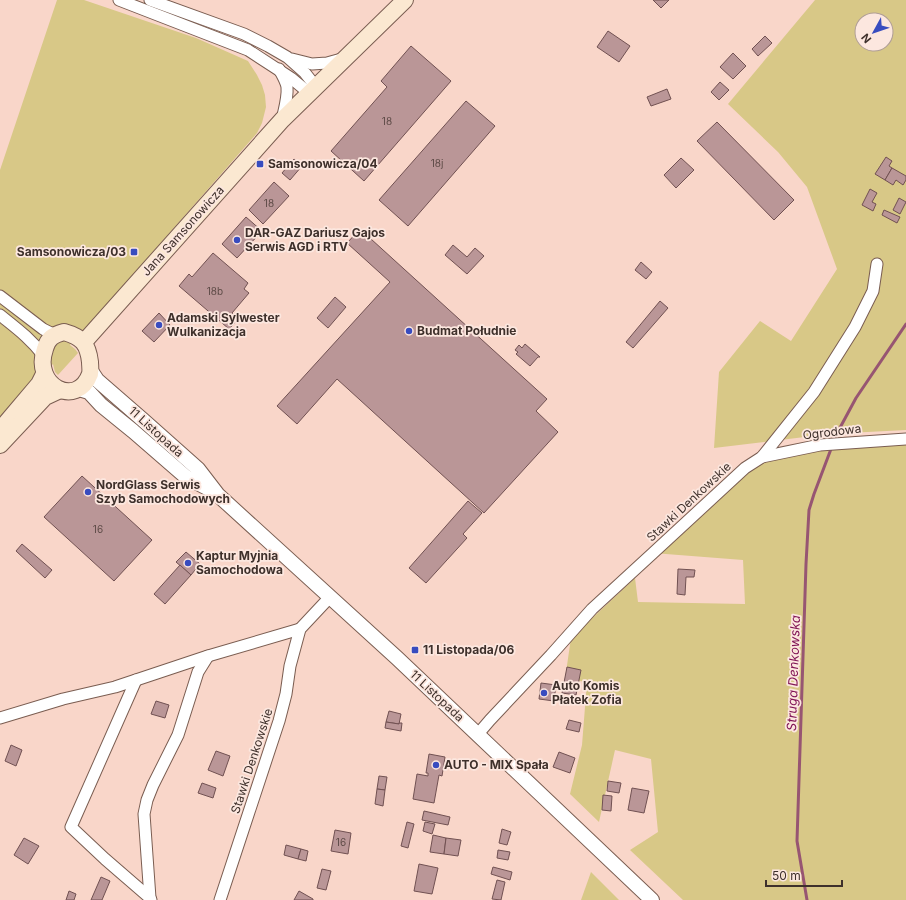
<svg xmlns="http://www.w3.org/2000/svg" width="906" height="900" font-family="Inter,sans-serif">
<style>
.green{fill:#d8c887;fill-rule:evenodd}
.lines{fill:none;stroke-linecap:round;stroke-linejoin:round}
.stream{stroke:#975572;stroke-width:3}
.building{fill:#ba9697;stroke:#715152}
.minor-casing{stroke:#7a5d51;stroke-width:13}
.tertiary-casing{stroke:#7a5d51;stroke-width:16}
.secondary-casing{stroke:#7a5d51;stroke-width:18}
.minor{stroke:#fff;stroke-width:11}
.tertiary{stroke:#fff;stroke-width:14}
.secondary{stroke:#fbe8d1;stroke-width:16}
.poi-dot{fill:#384cbf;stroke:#fce7df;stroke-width:1.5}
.labels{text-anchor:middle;stroke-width:3.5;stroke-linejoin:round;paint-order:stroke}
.number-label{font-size:10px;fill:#5d4a46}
.poi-label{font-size:12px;font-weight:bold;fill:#3e302b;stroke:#fce7df;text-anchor:start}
.street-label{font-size:12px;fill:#3e302b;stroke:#fce7df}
.water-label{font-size:13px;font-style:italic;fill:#821657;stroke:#fce7df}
</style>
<rect width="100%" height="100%" fill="#f9d6c9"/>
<!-- green -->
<g class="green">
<path d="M57,0H84L196,38L248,61L257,75L262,85L265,95L266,107L262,123L257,133L96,317L70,345L75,349L78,353L58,375L55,372L53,364L0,420V170Z"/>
<path d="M815,0H906V430L829,434L714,448L719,372L760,321L791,341L837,269L807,187L778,152L728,104ZM862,20H886V44H862Z"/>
<path d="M906,439V900H683L630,850L658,832L651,759L615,750L599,822L570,794L582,745L587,682L565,679L571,638L635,578L638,602L745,604L743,560L653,553L762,457Z"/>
<path d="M591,872L619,900H581Z"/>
</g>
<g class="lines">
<!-- stream -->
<g class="stream">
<path d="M835,437L856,398L906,324"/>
<path d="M807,900L797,841L806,564L809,510L814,494L831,449"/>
</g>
</g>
<!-- building -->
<g class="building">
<path d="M653,0H669L661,8Z"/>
<path d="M608,31L630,46L619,62L597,47Z"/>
<path d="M765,36L772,43L758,56L752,49Z"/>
<path d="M411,46L451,81L364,181L331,151L387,87L381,81Z"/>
<path d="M733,53L746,66L733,79L720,67Z"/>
<path d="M720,82L729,90L719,100L711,92Z"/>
<path d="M667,89L671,99L651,106L647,97Z"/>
<path d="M466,101L495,126L408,226L379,200Z"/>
<path d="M717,122L794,200L774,220L697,141Z"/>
<path d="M886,157L892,161L889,166L892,168L885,180L875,174Z"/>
<path d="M681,158L694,170L676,188L664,175Z"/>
<path d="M294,159L302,166L290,180L282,173Z"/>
<path d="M892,168L906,176V180L903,185L896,180L893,185L885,180Z"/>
<path d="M274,182L289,196L263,224L249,210Z"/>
<path d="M870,189L877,193L872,202L876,204L873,211L862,205Z"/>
<path d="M899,198L906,202L900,214L893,210Z"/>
<path d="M884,210L900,217L897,223L882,215Z"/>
<path d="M246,217L262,231L237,258L222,244Z"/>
<path d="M360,229L547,399L536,411L558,432L484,513L337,379L297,424L277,406L390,282L347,243Z"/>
<path d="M453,245L467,257L475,248L484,256L467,274L445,255Z"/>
<path d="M213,253L248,283L244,289L249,293L232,313L238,319L229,329L179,286L189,274L192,277Z"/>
<path d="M641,262L652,272L646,279L635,270Z"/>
<path d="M335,297L346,307L328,328L317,318Z"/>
<path d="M660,301L668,308L633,348L626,342Z"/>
<path d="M159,313L170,325L154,342L142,331Z"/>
<path d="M525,344L540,357H538L530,366L516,354L518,352L515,350L519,345L522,348Z"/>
<path d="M82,476L152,540L114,581L44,517Z"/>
<path d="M468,501L482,513L463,534L467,538L426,583L409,568Z"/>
<path d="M22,544L52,570L45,578L16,551Z"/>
<path d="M186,552L200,564L191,575L176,562Z"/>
<path d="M180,565L191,575L165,604L154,594Z"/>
<path d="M678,569L695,570L694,577H686L685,595L677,594Z"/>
<path d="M567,667L581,670L576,695L562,693Z"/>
<path d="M541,683L556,685L554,701L539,699Z"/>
<path d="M156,701L169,705L165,718L151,714Z"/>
<path d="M389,711L401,714L399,724L386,722Z"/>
<path d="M569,720L581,723L579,732L566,729Z"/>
<path d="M386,722L399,724V723H402L401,731L385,728Z"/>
<path d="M11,745L22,750L16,766L5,761Z"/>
<path d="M216,751L230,756L223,776L208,770Z"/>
<path d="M559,752L575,758L570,773L553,767Z"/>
<path d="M429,754L445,757L442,776L439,775L434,803L413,799L417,774L428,776V773H426Z"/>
<path d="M379,776L387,777L385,790L377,789Z"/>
<path d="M608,781L621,783L619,793L607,791Z"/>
<path d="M202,783L216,788L213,798L198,793Z"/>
<path d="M632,788L649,791L644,813L628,810Z"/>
<path d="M377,789L385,790L383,806L375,804Z"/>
<path d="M603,795L612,796L611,811L602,810Z"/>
<path d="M424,811L450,817L448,825L422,820Z"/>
<path d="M407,822L414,824L408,848L401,846Z"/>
<path d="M425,822L435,824L432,834L423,831Z"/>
<path d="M502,829L511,832L507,845L499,843Z"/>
<path d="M335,830L351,833L348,854L331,851Z"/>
<path d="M433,835L446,838L444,854L430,852Z"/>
<path d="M24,838L39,846L28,864L14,855Z"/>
<path d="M446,838L461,840L458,856L444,854Z"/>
<path d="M286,845L301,849L298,859L284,855Z"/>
<path d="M301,849L308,851L306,861L298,859Z"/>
<path d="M498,850L510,852L508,860L497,858Z"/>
<path d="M419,864L438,868L432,894L414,891Z"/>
<path d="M493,867L512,872L510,880L491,874Z"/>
<path d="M322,869L331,871L326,890L317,888Z"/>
<path d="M101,877L110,881L102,900H91Z"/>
<path d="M497,880L505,882L501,900L492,899Z"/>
<path d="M69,891L76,894L74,900H66Z"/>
<path d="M299,891L313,899V900H294Z"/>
</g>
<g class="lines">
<!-- minor casing -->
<g class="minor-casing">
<g id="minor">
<path d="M119,0L248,50L291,78L309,93"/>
<path d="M150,0L244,34L268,46L287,57L305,73L316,87"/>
<path d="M292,59L312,64L327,63L345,58"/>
<path d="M279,69C282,75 286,81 287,87C288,98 284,110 282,120"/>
<path d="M0,296L43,329L55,335"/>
<path d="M0,315C16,328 30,338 43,355"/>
<path d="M762,457L820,445L906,439"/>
<path d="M136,680L71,827L105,859L150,898L151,900"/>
<path d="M0,718L63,699L115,687L208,656L300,629"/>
<path d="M478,734L490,720L551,655L592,609L653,553L745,468L762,457L814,392L855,327L873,291L877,264"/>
<path d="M150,898L144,814L147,800L153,785L178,735L198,672L208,656"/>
<path d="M220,900L279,721L286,694L290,666L300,629L330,597"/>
</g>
</g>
<!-- tertiary casing -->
<g class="tertiary-casing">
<g id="tertiary">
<path d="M91,371L97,380L143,420L198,469L218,495L397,658L652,900"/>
<path d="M79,389L89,392L101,405L133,431L186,477L211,490"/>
</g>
</g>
<!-- secondary casing -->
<g class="secondary-casing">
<g id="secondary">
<path d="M64,332C82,337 88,344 90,362C90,366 91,370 90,374C77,409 32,386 45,349C48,338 53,335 64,332Z"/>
<path d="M84,342L282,120L405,0"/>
<path d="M0,430L39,384L44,374"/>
<path d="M0,445L45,397L60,390"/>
</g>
</g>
<!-- minor -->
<use href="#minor" class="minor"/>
<!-- tertiary -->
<use href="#tertiary" class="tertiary"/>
<!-- secondary -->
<use href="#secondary" class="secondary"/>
</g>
<!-- markers -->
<g class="poi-dot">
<rect x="256" y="160" width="8" height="8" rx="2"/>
<circle cx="237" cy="240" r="4"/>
<rect x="130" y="248" width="8" height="8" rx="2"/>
<circle cx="159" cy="325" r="4"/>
<circle cx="409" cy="331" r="4"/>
<circle cx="88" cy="492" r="4"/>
<circle cx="188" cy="563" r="4"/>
<rect x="411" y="646" width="8" height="8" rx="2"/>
<circle cx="544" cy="693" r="4"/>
<circle cx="436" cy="765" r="4"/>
</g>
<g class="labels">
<!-- number labels -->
<g class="number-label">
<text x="387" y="125">18</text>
<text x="437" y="167">18j</text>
<text x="269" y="207">18</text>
<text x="215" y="295">18b</text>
<text x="98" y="533">16</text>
<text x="341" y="846">16</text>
</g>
<!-- poi labels -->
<g class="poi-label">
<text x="268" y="168">Samsonowicza/04</text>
<text x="245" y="237">DAR-GAZ Dariusz Gajos<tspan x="245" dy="14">Serwis AGD i RTV</tspan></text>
<text x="126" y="256" text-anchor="end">Samsonowicza/03</text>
<text x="167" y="322">Adamski Sylwester<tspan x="167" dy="14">Wulkanizacja</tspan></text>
<text x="417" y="335">Budmat Południe</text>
<text x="96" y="489">NordGlass Serwis<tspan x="96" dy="14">Szyb Samochodowych</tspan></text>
<text x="196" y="560">Kaptur Myjnia<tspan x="196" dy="14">Samochodowa</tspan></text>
<text x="423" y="654">11 Listopada/06</text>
<text x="552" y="690">Auto Komis<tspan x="552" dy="14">Płatek Zofia</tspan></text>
<text x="444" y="769">AUTO - MIX Spała</text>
</g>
<!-- street labels -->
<g class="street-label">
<text transform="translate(183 231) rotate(-48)" y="4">Jana Samsonowicza</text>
<text transform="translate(156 432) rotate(42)" y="4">11 Listopada</text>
<text transform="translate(832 432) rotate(-7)" y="4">Ogrodowa</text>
<text transform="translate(689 502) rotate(-43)" y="4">Stawki Denkowskie</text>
<text transform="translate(437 696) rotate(43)" y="4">11 Listopada</text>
<text transform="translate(252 761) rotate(-72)" y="4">Stawki Denkowskie</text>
</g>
<!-- water labels -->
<g class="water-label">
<text transform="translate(793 673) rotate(-88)" y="5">Struga Denkowska</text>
</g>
</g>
<!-- north arrow -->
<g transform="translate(874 32) rotate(230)"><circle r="19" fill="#fce7df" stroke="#b09e97"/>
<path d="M0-3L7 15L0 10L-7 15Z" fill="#384cbf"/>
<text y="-6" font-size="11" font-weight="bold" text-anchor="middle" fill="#3e302b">N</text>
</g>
<!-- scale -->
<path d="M766 880v6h76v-6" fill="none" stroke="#3e302b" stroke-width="2"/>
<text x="772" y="880" font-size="12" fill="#3e302b" stroke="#fce7df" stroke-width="3" paint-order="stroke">50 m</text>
</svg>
